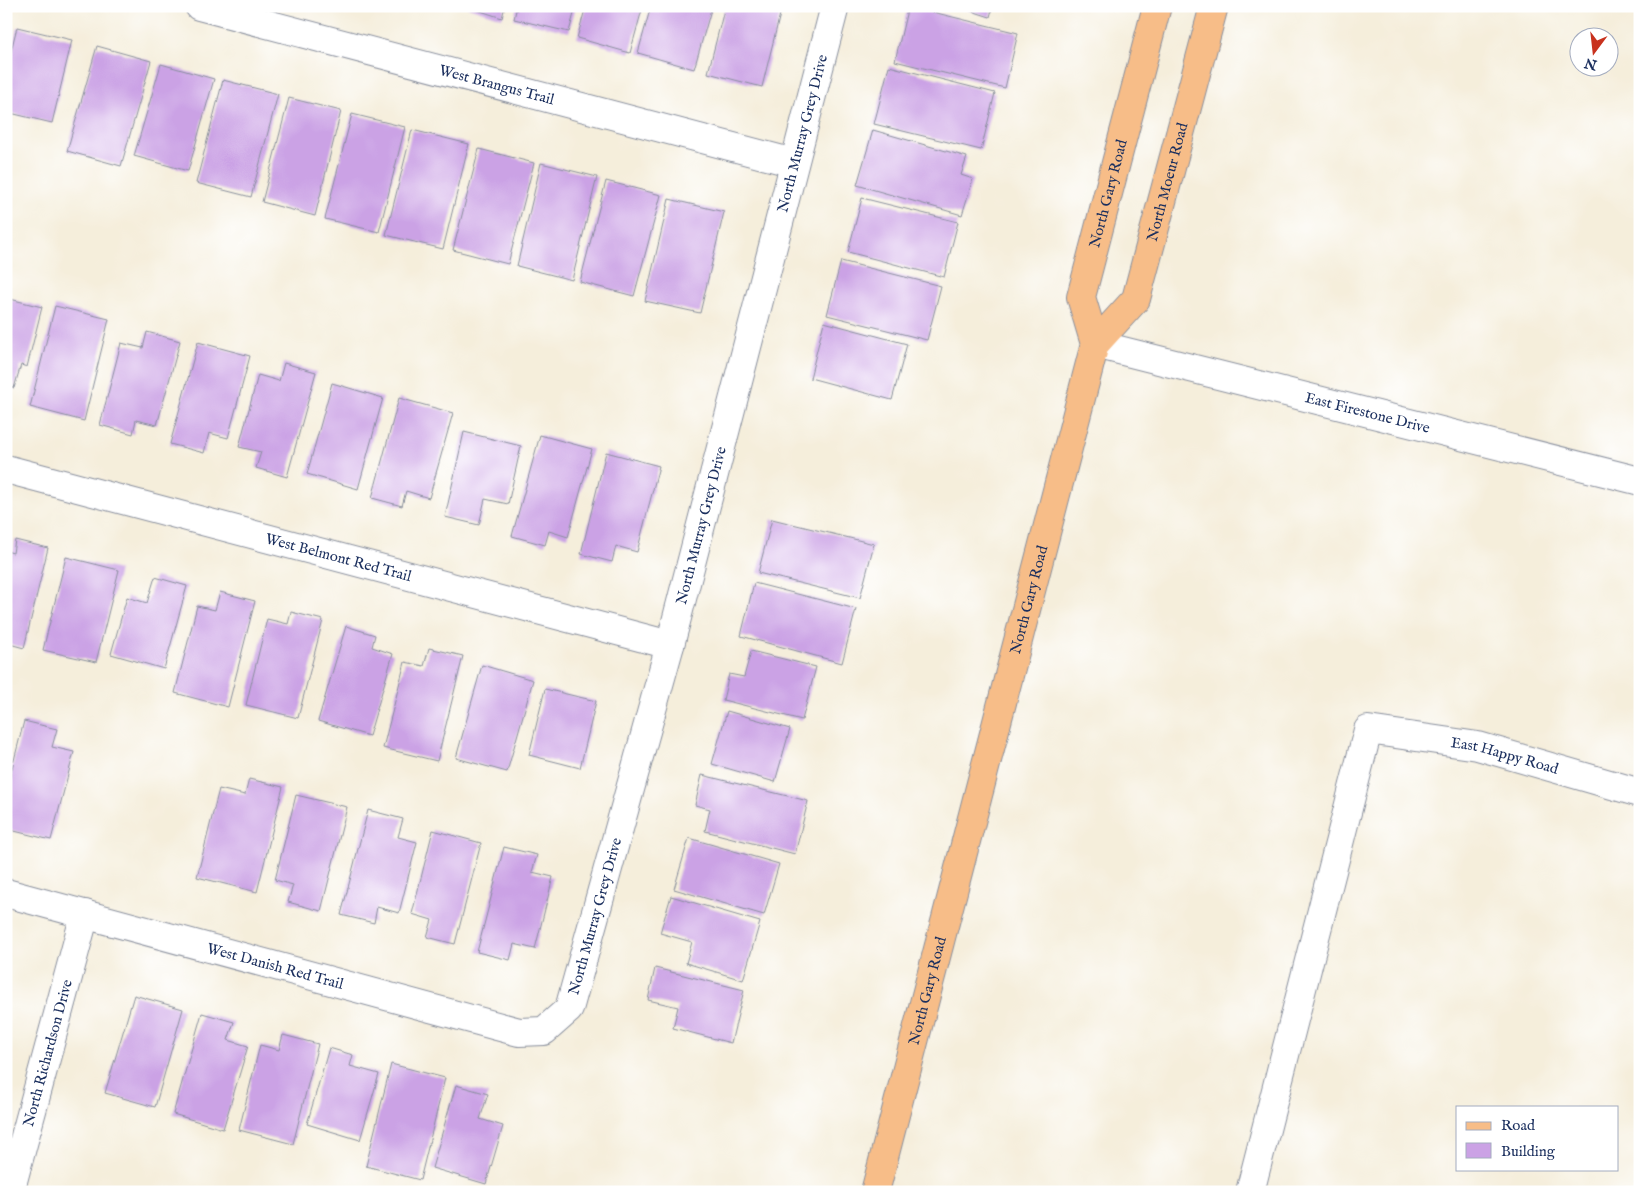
<svg xmlns="http://www.w3.org/2000/svg" width="1646" height="1198" font-family="'IM FELL English',serif">
<style>
.building{fill:#cba2e5}
.lines{fill:none;stroke-linecap:round;stroke-linejoin:round}
.minor-casing{stroke:#888e9c;stroke-width:30}
.major-casing{stroke:#888e9c;stroke-width:30}
.minor{stroke:#fff;stroke-width:28}
.major{stroke:#f7bd88;stroke-width:28}
.labels{text-anchor:middle;stroke-width:4;stroke-linejoin:round;paint-order:stroke}
.street-label{font-size:15px;fill:#1b2f5e;stroke:#fff}
</style>
<rect width="100%" height="100%" fill="#fff"/>
<filter id="ink" filterUnits="userSpaceOnUse"><feTurbulence type="fractalNoise" baseFrequency=".02" numOctaves="2"/><feDisplacementMap in="SourceGraphic" scale="10" xChannelSelector="R" yChannelSelector="G"/><feConvolveMatrix kernelMatrix="1 2 1 2 8 2 1 2 1" color-interpolation-filters="sRGB"/></filter>
<filter id="wash" filterUnits="userSpaceOnUse"><feTurbulence type="fractalNoise" baseFrequency=".0096" numOctaves="4" result="noise"/><feDisplacementMap in="SourceGraphic" scale="20" xChannelSelector="R" yChannelSelector="G"/><feGaussianBlur stdDeviation="1.12" result="paint"/><feColorMatrix in="noise" values="0 0 0 0 0 0 0 0 0 0 0 0 0 0 0 0 0 1.4 0 .05"/><feComposite in="paint" operator="in"/></filter>
<g filter="url(#wash)">
<rect width="100%" height="100%" fill="#f5eedb"/>
<g id="blocks">
<!-- building -->
<g class="building">
<path d="M465,6H505L502,18Z"/>
<path d="M517,6H576L569,32L514,19Z"/>
<path d="M586,6H643L630,53L577,38Z"/>
<path d="M651,6H712L694,69L638,53Z"/>
<path d="M725,6H782L762,87L708,73Z"/>
<path d="M908,6L1018,33L1005,88L895,61Z"/>
<path d="M956,6H993L990,17Z"/>
<path d="M17,27L72,40L52,123L6,112V71Z"/>
<path d="M97,46L151,61L121,166L67,151Z"/>
<path d="M161,64L214,79L188,171L134,156Z"/>
<path d="M889,66L995,93L981,150L874,124Z"/>
<path d="M223,80L278,94L251,197L196,183Z"/>
<path d="M289,98L341,111L315,216L262,202Z"/>
<path d="M352,114L405,127L379,232L325,219Z"/>
<path d="M412,130L469,144L443,249L386,235Z"/>
<path d="M873,130L967,157L961,175L973,179L962,215L857,185Z"/>
<path d="M479,149L534,163L508,264L453,250Z"/>
<path d="M541,163L597,177L572,280L517,266Z"/>
<path d="M606,181L661,195L634,296L580,282Z"/>
<path d="M862,198L958,222L944,277L848,252Z"/>
<path d="M669,199L724,212L700,313L645,301Z"/>
<path d="M841,261L941,286L927,340L827,315Z"/>
<path d="M6,298L42,307L27,367L21,365L14,388L6,385Z"/>
<path d="M55,306L109,319L84,421L30,407Z"/>
<path d="M824,322L907,344L892,400L810,378Z"/>
<path d="M147,332L180,341L157,425L136,420L133,434L100,425L121,343L143,348Z"/>
<path d="M198,342L250,356L228,438L209,433L204,453L170,444Z"/>
<path d="M284,363L316,372L287,477L256,468L261,452L239,447L258,375L279,381Z"/>
<path d="M332,383L383,398L358,489L307,474Z"/>
<path d="M399,398L453,413L429,498L406,491L402,506L372,498Z"/>
<path d="M464,432L521,446L508,504L485,499L479,525L445,517Z"/>
<path d="M540,435L592,449L568,537L549,531L545,545L512,536Z"/>
<path d="M606,452L659,466L637,552L616,546L612,562L581,554Z"/>
<path d="M772,519L874,544L860,598L758,573Z"/>
<path d="M15,540L48,548L24,648L6,643V551L13,553Z"/>
<path d="M66,557L119,570L96,662L43,650Z"/>
<path d="M155,577L187,586L164,669L111,654L127,597L147,603Z"/>
<path d="M754,583L856,609L842,663L741,636Z"/>
<path d="M220,592L255,601L228,707L175,693L197,606L215,610Z"/>
<path d="M291,612L323,620L298,718L246,705L267,619L288,624Z"/>
<path d="M346,626L375,635L372,647L393,654L369,736L318,721Z"/>
<path d="M429,648L463,656L437,761L383,748L405,662L424,666Z"/>
<path d="M751,651L816,667L802,720L723,700L729,674L744,677Z"/>
<path d="M482,665L533,680L507,772L456,758Z"/>
<path d="M545,689L596,701L580,768L529,755Z"/>
<path d="M727,711L790,729L775,782L712,764Z"/>
<path d="M24,721L57,729L52,747L74,752L51,840L6,829V792Z"/>
<path d="M702,775L808,801L795,854L705,831L710,809L695,805Z"/>
<path d="M249,779L283,787L257,892L197,877L219,789L245,795Z"/>
<path d="M296,795L347,807L321,911L288,902L293,885L275,880Z"/>
<path d="M368,810L403,819L398,837L417,842L399,913L377,907L374,923L341,915Z"/>
<path d="M433,830L481,843L455,944L427,937L432,920L412,914Z"/>
<path d="M689,838L779,864L764,915L674,889Z"/>
<path d="M504,847L537,855L532,872L553,877L535,949L514,944L510,960L477,952Z"/>
<path d="M671,896L760,922L743,980L686,963L692,942L660,933Z"/>
<path d="M655,968L744,990L731,1043L673,1028L678,1007L648,1000Z"/>
<path d="M134,995L183,1009L155,1107L105,1093Z"/>
<path d="M202,1013L234,1022L228,1040L248,1046L223,1129L173,1114Z"/>
<path d="M283,1035L318,1044L293,1144L239,1130L260,1045L279,1050Z"/>
<path d="M329,1048L353,1055L350,1066L379,1074L360,1140L307,1124Z"/>
<path d="M391,1064L445,1078L420,1180L366,1166Z"/>
<path d="M456,1085L488,1094L480,1119L503,1126L486,1184L432,1168Z"/>
</g>
</g>
</g>
<g filter="url(#ink)">
<use href="#blocks" fill-opacity="0" stroke="#888e9c" stroke-width="1"/>
<g class="lines">
<!-- minor casing -->
<g class="minor-casing">
<g id="minor">
<path id="s1" d="M199,6L794,163"/>
<path id="s2" d="M1095,344L1640,481"/>
<path id="s3" d="M6,469L670,645"/>
<path id="s4" d="M6,893L519,1032L544,1031L569,1009L670,645L835,6"/>
<path id="s5" d="M10,1192L85,914"/>
<path id="s6" d="M1250,1192L1368,730L1478,746L1640,793"/>
</g>
</g>
<!-- major casing -->
<g class="major-casing">
<g id="major">
<path id="s7" d="M1095,344L1136,299L1214,6"/>
<path id="s8" d="M875,1192L1095,344L1081,297L1157,6"/>
</g>
</g>
<!-- minor -->
<use href="#minor" class="minor"/>
<!-- major -->
<use href="#major" class="major"/>
</g>
</g>
<g class="labels">
<!-- street labels -->
<g class="street-label">
<text dy="5" stroke="none"><textPath href="#s1" startOffset="308">West Brangus Trail</textPath></text>
<text dy="5" stroke="none"><textPath href="#s4" startOffset="1496">North Murray Grey Drive</textPath></text>
<text dy="5" stroke="none"><textPath href="#s7" startOffset="182">North Moeur Road</textPath></text>
<text dy="5" stroke="none"><textPath href="#s8" startOffset="1032">North Gary Road</textPath></text>
<text dy="5" stroke="none"><textPath href="#s2" startOffset="281">East Firestone Drive</textPath></text>
<text dy="5" stroke="none"><textPath href="#s4" startOffset="1091">North Murray Grey Drive</textPath></text>
<text dy="5" stroke="none"><textPath href="#s3" startOffset="344">West Belmont Red Trail</textPath></text>
<text dy="5" stroke="none"><textPath href="#s8" startOffset="612">North Gary Road</textPath></text>
<text dy="5" stroke="none"><textPath href="#s6" startOffset="616">East Happy Road</textPath></text>
<text dy="5" stroke="none"><textPath href="#s4" startOffset="686">North Murray Grey Drive</textPath></text>
<text dy="5" stroke="none"><textPath href="#s4" startOffset="279">West Danish Red Trail</textPath></text>
<text dy="5" stroke="none"><textPath href="#s8" startOffset="208">North Gary Road</textPath></text>
<text dy="5" stroke="none"><textPath href="#s5" startOffset="144">North Richardson Drive</textPath></text>
</g>
</g>
<!-- margin -->
<rect width="1646" height="1198" fill="none" stroke="#fff" stroke-width="25"/>
<!-- legend -->
<rect x="1456" y="1106" width="162" height="65" fill="#ffffff" stroke="#a4acbf"/>
<rect x="1466" y="1122" width="25" height="8" fill="#f7bd88" stroke="#a4acbf"/>
<text x="1501" y="1130" font-size="15" fill="#1b2f5e">Road</text>
<rect x="1466" y="1143" width="25" height="15" fill="#cba2e5" stroke="#a4acbf"/>
<text x="1501" y="1156" font-size="15" fill="#1b2f5e">Building</text>
<!-- north arrow -->
<g transform="translate(1594 52) rotate(195)"><circle r="24" fill="#ffffff" stroke="#a4acbf"/>
<path d="M0-4L9 19L0 12L-9 19Z" fill="#c8321e"/>
<text y="-8" font-size="14" font-weight="bold" text-anchor="middle" fill="#1b2f5e">N</text>
</g>
</svg>
